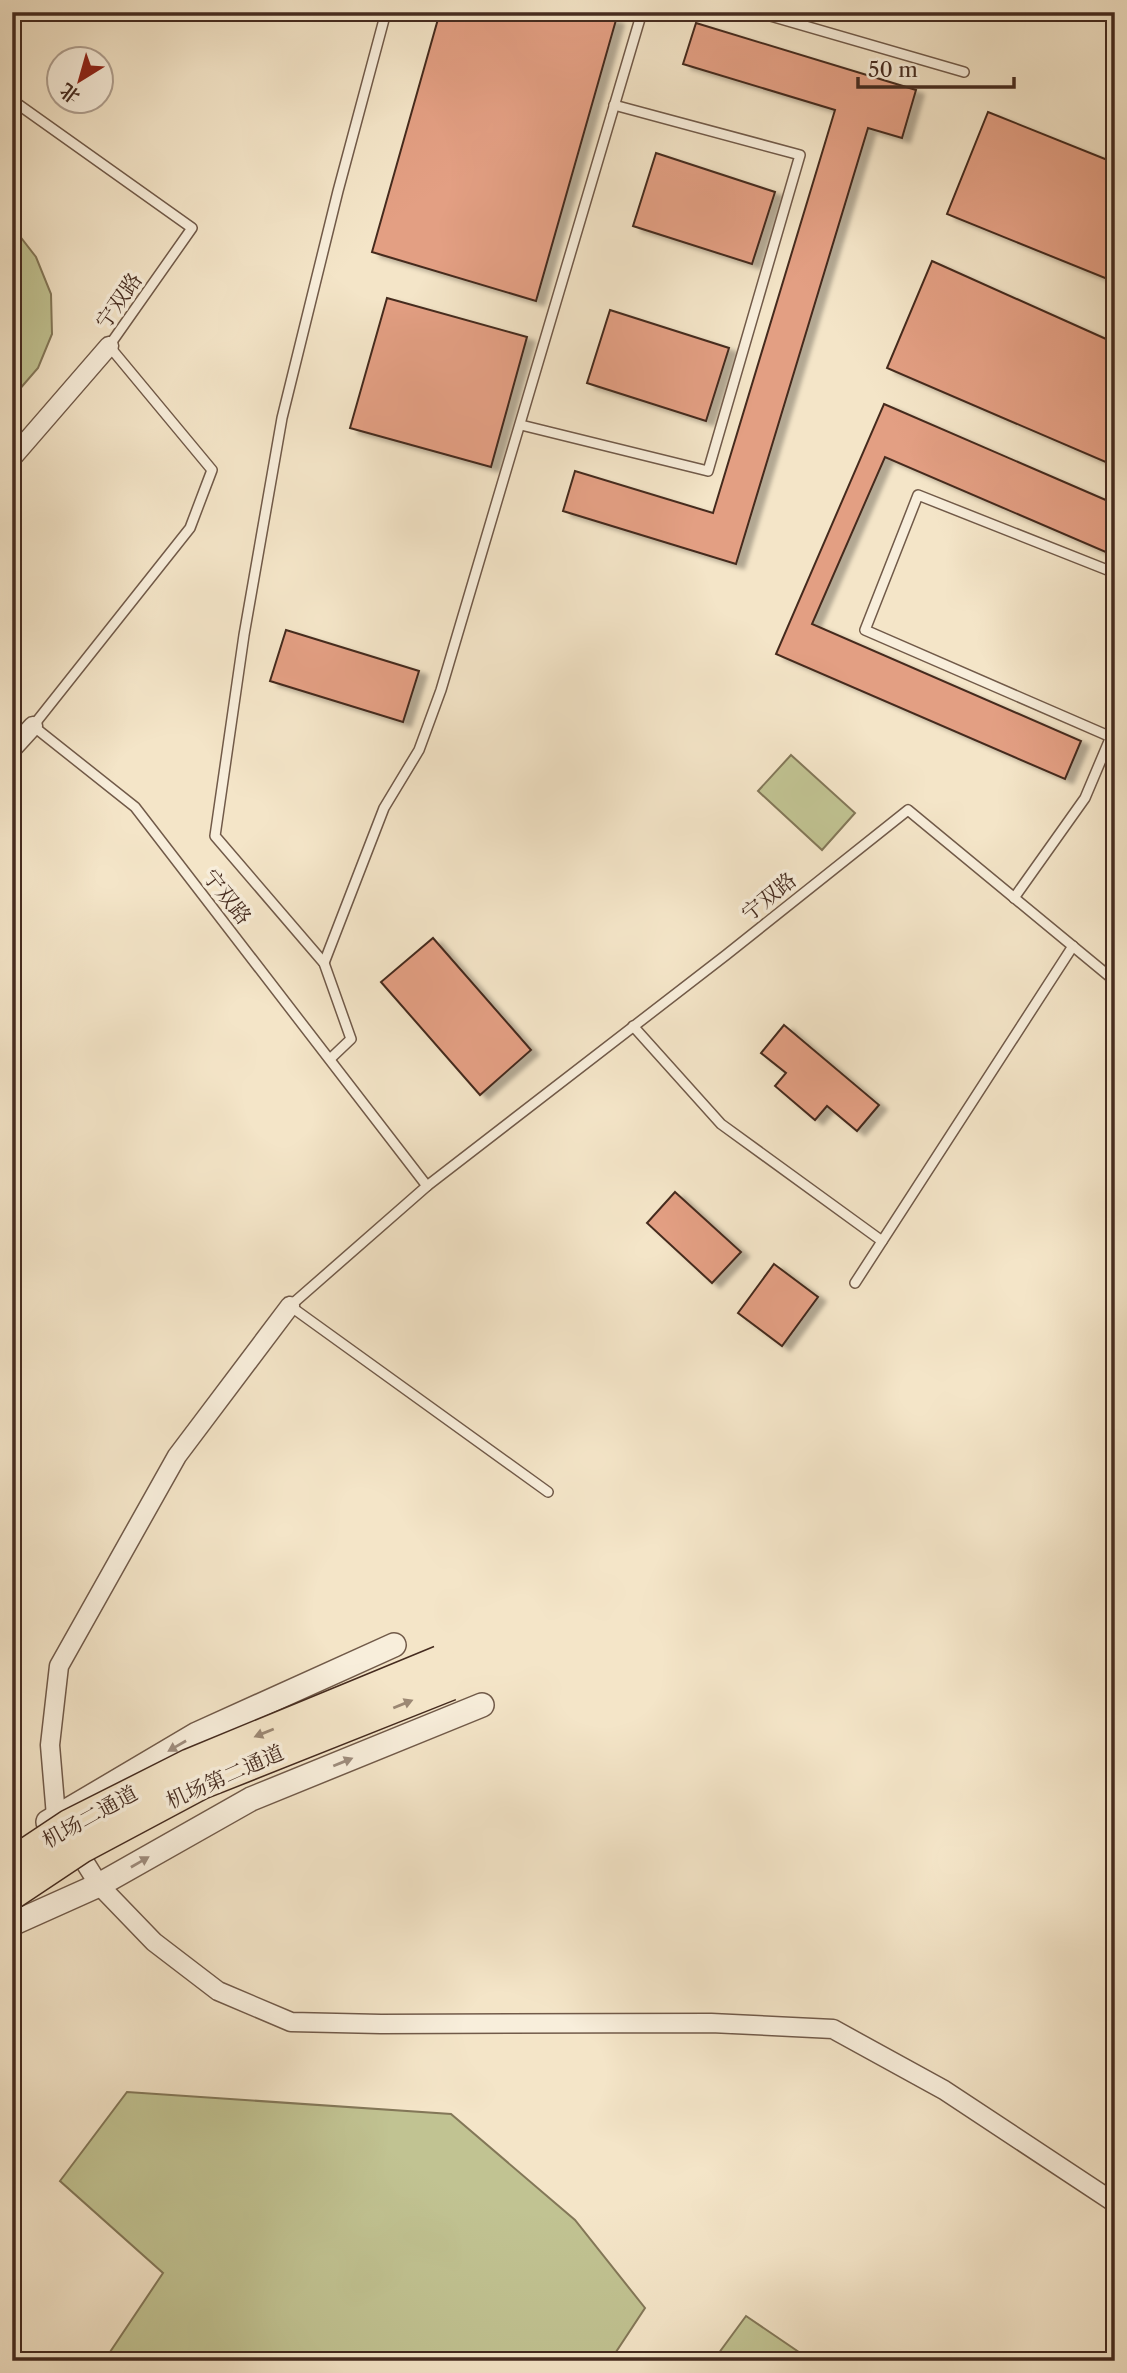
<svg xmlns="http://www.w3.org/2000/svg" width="1127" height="2373" font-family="'Libre Caslon Text','Noto Serif SC',serif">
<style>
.green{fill:#c1c392;stroke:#837758;stroke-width:2}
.building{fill:#e39f83;stroke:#452b1f;stroke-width:2;filter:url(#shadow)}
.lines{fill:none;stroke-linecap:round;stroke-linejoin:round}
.service-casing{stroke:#715a49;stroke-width:12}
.minor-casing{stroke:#715a49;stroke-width:21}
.tertiary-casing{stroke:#715a49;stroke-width:26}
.service{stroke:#f8eedb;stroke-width:9}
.minor{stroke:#f8eedb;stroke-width:18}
.tertiary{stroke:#f8eedb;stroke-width:23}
.trunk-bridge-casing{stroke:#452b1f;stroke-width:33;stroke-linecap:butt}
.trunk-bridge{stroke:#f4e5c8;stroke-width:30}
.oneway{fill:#9c8874}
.oneway2{fill:#9e8c7d}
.labels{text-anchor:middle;stroke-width:7;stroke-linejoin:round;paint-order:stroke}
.street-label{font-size:21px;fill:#452b1f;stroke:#f8eedb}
</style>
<defs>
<filter id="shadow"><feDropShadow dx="8" dy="4.5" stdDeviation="2" flood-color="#0004"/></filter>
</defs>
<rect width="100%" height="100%" fill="#f4e5c8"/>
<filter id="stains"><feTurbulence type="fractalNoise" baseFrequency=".00286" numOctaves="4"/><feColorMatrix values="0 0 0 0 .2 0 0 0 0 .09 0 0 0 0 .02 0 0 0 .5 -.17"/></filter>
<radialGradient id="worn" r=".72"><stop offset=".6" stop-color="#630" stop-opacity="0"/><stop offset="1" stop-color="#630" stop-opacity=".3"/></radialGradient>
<!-- green -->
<g class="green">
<path d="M12,226L36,257L51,294L52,334L38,368L12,398Z"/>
<path d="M791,755L855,813L822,850L758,791Z"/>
<path d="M127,2092L451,2114L575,2220L645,2308L610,2361H104L163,2273L60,2181Z"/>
<path d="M746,2316L812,2361H713Z"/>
</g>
<!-- building -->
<g class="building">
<path d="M440,12H591L616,20L536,301L372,252Z"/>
<path d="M696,23L916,90L902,138L868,128L736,564L563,511L575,471L713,513L835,110L683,64Z"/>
<path d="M988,112L1115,163V282L947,214Z"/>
<path d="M656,153L775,192L752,264L633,226Z"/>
<path d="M932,261L1115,343V466L887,368Z"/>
<path d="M387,298L527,337L491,467L350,428Z"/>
<path d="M610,310L729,348L706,421L587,383Z"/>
<path d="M884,404L1115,504V556L885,457L812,624L1081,741L1065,779L776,654Z"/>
<path d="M286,630L419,671L403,722L270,681Z"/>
<path d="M433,938L531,1050L480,1095L381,982Z"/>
<path d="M784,1025L879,1105L857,1131L827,1106L815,1120L775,1086L786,1073L761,1053Z"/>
<path d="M675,1192L741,1252L712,1283L647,1223Z"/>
<path d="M774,1264L818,1297L782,1346L738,1313Z"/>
</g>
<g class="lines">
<!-- service casing -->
<g class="service-casing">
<g id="service">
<path d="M757,12L964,72"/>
<path d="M12,100L192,228L109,346L212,470L190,528L33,726L135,807L427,1186L726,955L908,810L1115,981"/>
<path d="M521,425L708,471L800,155L614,105"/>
<path d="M1111,737L865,630L918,495L1115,573"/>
<path d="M1014,898L1085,798L1115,727"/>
<path d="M324,963L384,808L419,750L441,690L642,12"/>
<path d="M633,1026L721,1124L882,1241"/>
<path d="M330,1059L351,1039L324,963L215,836L244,635L282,418L338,191L386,12"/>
<path d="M427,1186L290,1306L548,1492"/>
<path d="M855,1283L1073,946"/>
</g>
</g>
<!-- minor casing -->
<g class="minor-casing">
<g id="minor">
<path d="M12,458L109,346"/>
<path d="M12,749L33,726"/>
<path d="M290,1306L177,1456L59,1666L50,1745L56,1816L99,1885L154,1942L218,1991L291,2022L381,2024L711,2023L833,2029L944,2090L1115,2203"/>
</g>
</g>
<!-- tertiary casing -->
<g class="tertiary-casing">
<g id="tertiary">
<path d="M48,1822L197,1734L394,1645"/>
<path d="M12,1924L99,1885L251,1799L482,1705"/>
</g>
</g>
<!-- service -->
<use href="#service" class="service"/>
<!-- minor -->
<use href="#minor" class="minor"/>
<!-- tertiary -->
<use href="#tertiary" class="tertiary"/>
<!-- trunk-bridge casing -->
<g class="trunk-bridge-casing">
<g id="trunk-bridge">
<path d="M12,1863L69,1825L190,1764L440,1661"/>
<path d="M12,1894L81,1848L201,1784L450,1685"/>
</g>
</g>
<!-- trunk-bridge -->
<use href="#trunk-bridge" class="trunk-bridge"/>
</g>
<!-- one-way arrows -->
<defs><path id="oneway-solid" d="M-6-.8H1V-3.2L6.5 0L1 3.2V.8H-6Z" transform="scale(1.75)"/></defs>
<g class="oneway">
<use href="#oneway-solid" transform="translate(403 1704) rotate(-22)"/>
<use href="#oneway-solid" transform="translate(264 1733) rotate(158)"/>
</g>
<g class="oneway2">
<use href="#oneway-solid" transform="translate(177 1746) rotate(150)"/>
<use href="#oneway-solid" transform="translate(343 1762) rotate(-22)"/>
<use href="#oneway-solid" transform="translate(140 1862) rotate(-30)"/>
</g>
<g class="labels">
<!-- street labels -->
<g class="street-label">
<text transform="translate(119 301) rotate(-55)" y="7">宁双路</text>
<text transform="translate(227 897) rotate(52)" y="7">宁双路</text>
<text transform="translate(769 897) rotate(-39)" y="7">宁双路</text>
<text transform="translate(225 1777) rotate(-24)" y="7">机场第二通道</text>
<text transform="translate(90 1817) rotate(-29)" y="7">机场二通道</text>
</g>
</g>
<!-- margin -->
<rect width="1127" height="2373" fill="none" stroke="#f4e5c8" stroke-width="42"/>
<rect x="14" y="14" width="1099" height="2345" fill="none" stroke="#452b1f" stroke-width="3.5"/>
<rect x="21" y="21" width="1085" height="2331" fill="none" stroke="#452b1f" stroke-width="2"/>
<!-- north arrow -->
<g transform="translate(80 80) rotate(217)"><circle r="33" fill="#f8eedb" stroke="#b0a090" stroke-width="2"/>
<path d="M0-5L12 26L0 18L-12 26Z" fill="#8f2418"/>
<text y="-10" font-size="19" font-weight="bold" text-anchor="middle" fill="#452b1f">北</text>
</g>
<!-- scale -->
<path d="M858 77v10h156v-10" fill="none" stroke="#452b1f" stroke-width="3.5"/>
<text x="868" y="77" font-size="21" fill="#452b1f" stroke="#f8eedb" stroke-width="5" paint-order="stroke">50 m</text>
<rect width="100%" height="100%" filter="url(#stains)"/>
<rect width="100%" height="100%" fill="url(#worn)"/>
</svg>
